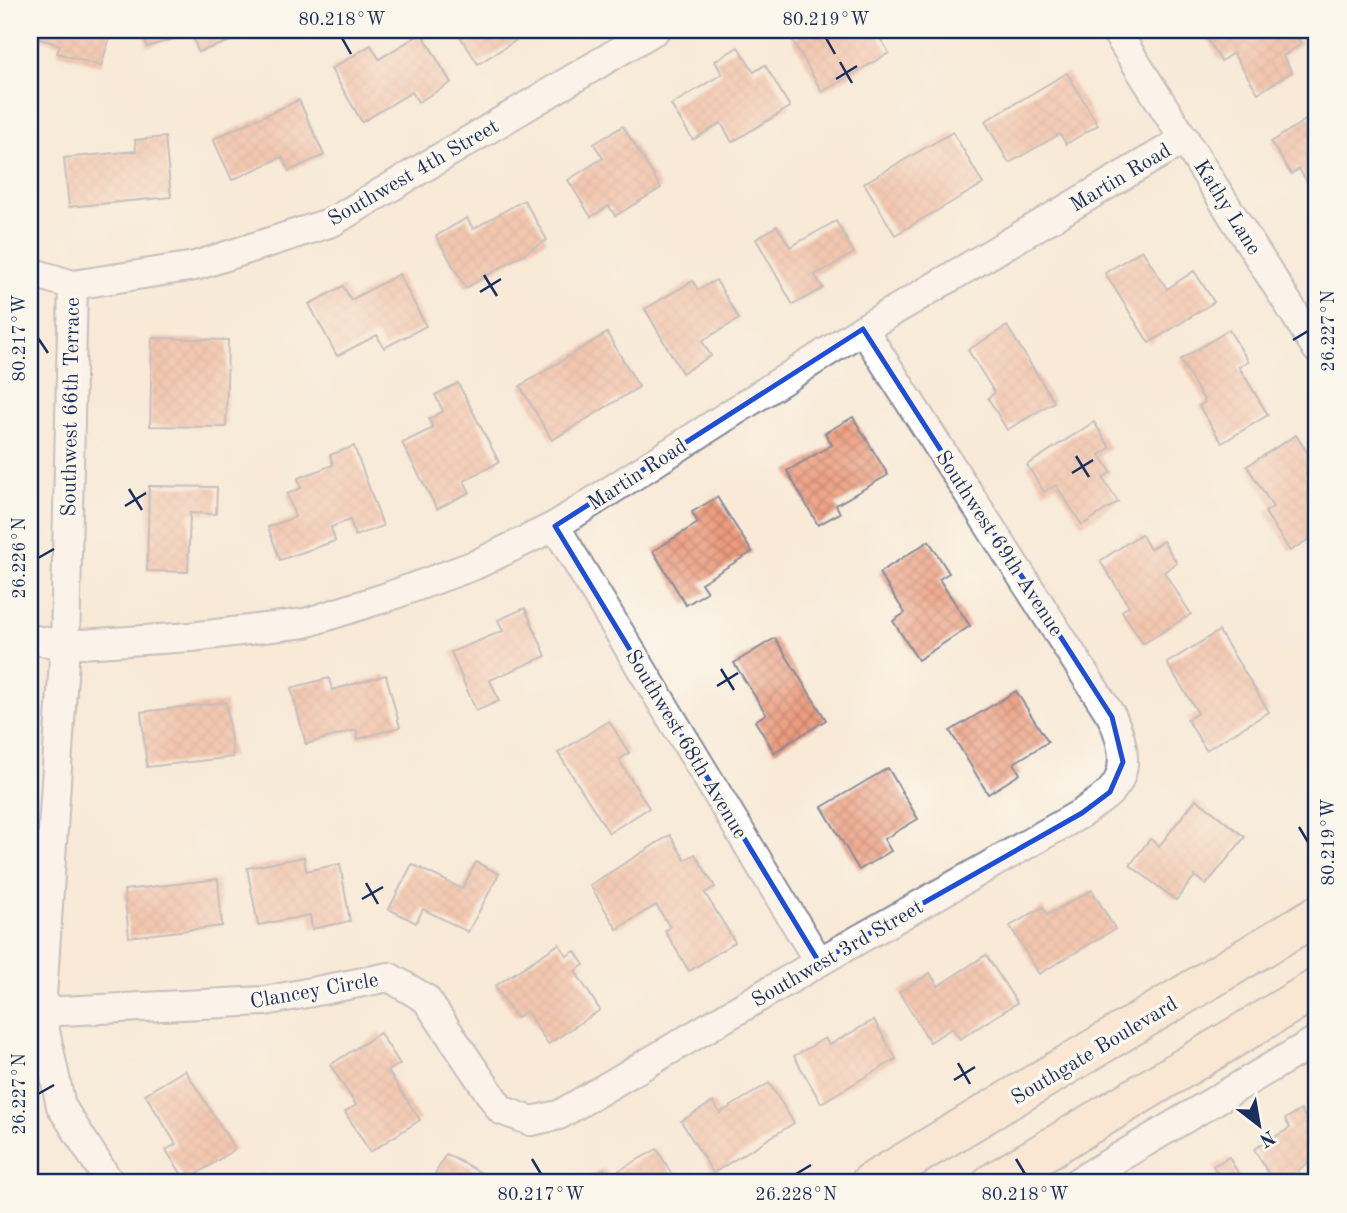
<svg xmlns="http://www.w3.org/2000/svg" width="1347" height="1213" font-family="'Old Standard TT',serif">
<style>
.building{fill:url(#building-cross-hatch)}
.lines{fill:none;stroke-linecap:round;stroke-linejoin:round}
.street-casing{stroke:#8a8c9a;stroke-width:32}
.secondary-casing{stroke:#8a8c9a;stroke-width:42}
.street{stroke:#fff;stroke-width:28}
.secondary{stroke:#fce5cf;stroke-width:38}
.marked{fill:none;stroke:#1d4ed8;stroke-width:5;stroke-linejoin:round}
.ticks{fill:none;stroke:#1b2f5e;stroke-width:2.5}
.labels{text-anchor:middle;stroke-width:7;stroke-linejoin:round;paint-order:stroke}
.street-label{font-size:21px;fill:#1b2f5e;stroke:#fbf7ec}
.neatline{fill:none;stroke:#1b2f5e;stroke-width:2.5}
.ticks-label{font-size:18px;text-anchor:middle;fill:#1b2f5e}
</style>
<defs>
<pattern id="building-cross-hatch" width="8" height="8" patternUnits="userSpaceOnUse" patternTransform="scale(1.75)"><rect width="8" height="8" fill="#ed9c7e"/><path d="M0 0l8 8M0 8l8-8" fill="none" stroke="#bf806a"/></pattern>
</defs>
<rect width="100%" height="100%" fill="#fbf7ec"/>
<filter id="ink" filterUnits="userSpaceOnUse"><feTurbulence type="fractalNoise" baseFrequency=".0143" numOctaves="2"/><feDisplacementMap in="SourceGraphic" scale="14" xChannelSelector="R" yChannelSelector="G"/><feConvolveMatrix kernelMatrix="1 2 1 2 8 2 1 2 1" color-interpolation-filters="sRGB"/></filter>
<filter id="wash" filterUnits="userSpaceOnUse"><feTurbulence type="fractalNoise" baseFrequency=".00686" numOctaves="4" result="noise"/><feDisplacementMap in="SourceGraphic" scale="28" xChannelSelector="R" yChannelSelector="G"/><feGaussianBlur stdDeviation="1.57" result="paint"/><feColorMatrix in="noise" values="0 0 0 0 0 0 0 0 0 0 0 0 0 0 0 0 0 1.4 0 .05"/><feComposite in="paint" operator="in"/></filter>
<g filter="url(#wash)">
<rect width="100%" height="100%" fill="#f8ead7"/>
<g id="blocks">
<!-- building -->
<g class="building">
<path d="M30,30H112L101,66L57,53L60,45L30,36Z"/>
<path d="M142,30H237L240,38L198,52L192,33L147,47Z"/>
<path d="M456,30H533L478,64Z"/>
<path d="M808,30H875L889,53L822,92L792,39Z"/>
<path d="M1211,30H1292L1301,44L1283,56L1292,72L1258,93L1233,53L1221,61L1204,34Z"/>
<path d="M422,33L451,83L418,102L412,92L362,122L331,69L371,45L379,59Z"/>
<path d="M738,47L754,72L765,65L790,107L732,142L721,123L693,140L671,105L722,74L715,61Z"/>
<path d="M1067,73L1098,125L1066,144L1060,134L1009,163L985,121Z"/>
<path d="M299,100L324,155L289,171L282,157L232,180L213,139Z"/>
<path d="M1315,114L1317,118V197L1299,169L1291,174L1271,142Z"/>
<path d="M623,126L661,188L615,216L609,206L591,217L568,180L603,158L594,144Z"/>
<path d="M953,132L983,184L895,235L864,183Z"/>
<path d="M165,137L171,197L69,207L64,158L136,151L135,140Z"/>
<path d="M524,200L547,240L466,288L436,236L467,218L473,229Z"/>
<path d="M836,221L854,253L815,275L823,288L793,305L756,239L777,226L790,247Z"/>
<path d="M1142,250L1167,289L1194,271L1214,302L1149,343L1105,273Z"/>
<path d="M399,274L426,326L384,348L377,335L337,356L309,304L343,286L351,300Z"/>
<path d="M716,280L739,319L702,341L711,356L682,373L645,309L693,281L698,290Z"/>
<path d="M1007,326L1054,402L1007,430L988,398L995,393L968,350Z"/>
<path d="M1229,330L1248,361L1239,367L1268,415L1222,443L1199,406L1205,402L1180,360Z"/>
<path d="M607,333L639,387L552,440L520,386Z"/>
<path d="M152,338L228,340L226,427L150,426Z"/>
<path d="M458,383L499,462L464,481L470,492L437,509L402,443L433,428L429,419L443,411L435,395Z"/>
<path d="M853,417L888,475L836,505L840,513L818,525L787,471L832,445L825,433Z"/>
<path d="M1094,422L1110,448L1100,455L1111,472L1103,478L1118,502L1082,525L1056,485L1044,492L1027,465Z"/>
<path d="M1296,435L1316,466L1306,473L1317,492V534L1290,551L1265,512L1273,507L1247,466Z"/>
<path d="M354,446L383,526L355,536L350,520L331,527L335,541L280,560L268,527L295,517L287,494L301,488L298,478L333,465L330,455Z"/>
<path d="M149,486L217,487L216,514L190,513L188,572L147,571Z"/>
<path d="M717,497L752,552L701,583L707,592L686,605L653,551L698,523L692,512Z"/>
<path d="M1141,534L1150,549L1163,541L1177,563L1164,572L1191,614L1143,644L1122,611L1129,606L1100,561Z"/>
<path d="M929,541L949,573L939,579L970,626L918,660L893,621L905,613L879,573Z"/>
<path d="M525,608L546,656L490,680L499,701L476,711L451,652L503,631L498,620Z"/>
<path d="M1219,631L1269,712L1206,750L1187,719L1198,713L1167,663Z"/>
<path d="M775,638L826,720L774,752L755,721L766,714L734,663Z"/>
<path d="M386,675L400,727L358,739L356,730L306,744L291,688L329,678L332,690Z"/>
<path d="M1016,691L1048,742L1014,763L1020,774L988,794L950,731Z"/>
<path d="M226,702L233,757L147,767L141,712Z"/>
<path d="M609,721L629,753L619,760L649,808L609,833L558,753Z"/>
<path d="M888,768L918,819L884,839L891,851L859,870L822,807Z"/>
<path d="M1196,799L1245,837L1206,885L1195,876L1176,900L1130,865L1150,839L1159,846Z"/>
<path d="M670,835L685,860L695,854L715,887L705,893L735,942L689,971L665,931L670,927L656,905L617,929L590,885Z"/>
<path d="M304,857L306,871L340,864L350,921L312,929L310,915L258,925L247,868Z"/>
<path d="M476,862L499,874L468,932L423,909L416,923L389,909L412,864L462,889Z"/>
<path d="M218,879L222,926L129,937L124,890Z"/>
<path d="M1092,890L1115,929L1039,974L1010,926L1043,907L1047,915Z"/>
<path d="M559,944L567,956L575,951L584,965L575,971L600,1010L548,1044L526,1011L516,1018L495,986Z"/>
<path d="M986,955L1017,1003L960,1039L952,1028L930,1042L899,992L930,973L938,986Z"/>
<path d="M874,1020L896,1059L821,1103L794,1056L825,1038L829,1045Z"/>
<path d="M380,1033L400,1064L388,1071L420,1120L370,1152L345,1112L356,1105L330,1065Z"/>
<path d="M185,1070L235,1149L186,1181L166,1150L176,1144L145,1094Z"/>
<path d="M769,1083L794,1123L713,1173L681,1121L713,1102L720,1113Z"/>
<path d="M1301,1110L1317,1138V1158L1298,1170L1304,1181L1300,1183H1274L1254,1149L1290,1128L1285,1119Z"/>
<path d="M657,1149L677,1183H578L604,1168L609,1176Z"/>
<path d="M446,1154L500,1183H430Z"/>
<path d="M1229,1157L1244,1183H1202L1218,1175L1213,1166Z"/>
<path d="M263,1174L269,1183H248Z"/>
</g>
</g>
</g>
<g filter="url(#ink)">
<use href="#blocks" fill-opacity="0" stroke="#8a8c9a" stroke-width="2"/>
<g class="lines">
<!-- street casing -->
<g class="street-casing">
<g id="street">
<path d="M1115,30L1317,349"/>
<path d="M30,272L73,285L195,266L332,222L655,30"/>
<path d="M73,285L65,645L41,1012L61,1106L110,1183"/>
<path d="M555,526L819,962"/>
<path d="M30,639L65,645L191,637L305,623L387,597L475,565L555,526L863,329L1185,139"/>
<path d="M30,1011L41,1012L265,1001L389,977L426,999L501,1110L531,1121L559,1115L819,962L1082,813C1091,806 1102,800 1110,792C1131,771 1123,741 1112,717L863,329"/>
<path d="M1076,1183L1317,1040"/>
</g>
</g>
<!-- secondary casing -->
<g class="secondary-casing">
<g id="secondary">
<path d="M870,1183L1317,915"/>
<path d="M992,1183L1317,988"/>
</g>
</g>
<!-- street -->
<use href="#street" class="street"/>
<!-- secondary -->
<use href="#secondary" class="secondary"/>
</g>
</g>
<!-- marked area -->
<path d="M0 0H1347V1213H0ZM863,329L1112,717L1123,762L1110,792L1082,813L819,962L555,526Z" fill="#f8ead7" fill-opacity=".55" fill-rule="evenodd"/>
<path class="marked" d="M863,329L1112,717L1123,762L1110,792L1082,813L819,962L555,526Z"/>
<!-- ticks -->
<path class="ticks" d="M342,38L351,54M826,38L835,54M840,62L852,83M836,79L857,66M484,275L497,296M480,292L501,279M38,338L48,353M1293,340L1308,331M1076,456L1089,477M1072,473L1093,460M129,489L142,510M125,506L146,493M38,558L54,549M721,669L734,690M717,686L738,673M1299,827L1308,842M366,883L378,904M362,899L383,887M958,1063L970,1084M954,1080L975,1067M38,1094L54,1085M532,1159L541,1174M1016,1159L1025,1174M796,1174L811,1165"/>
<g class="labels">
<!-- street labels -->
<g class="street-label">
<text transform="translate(413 172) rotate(-30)" y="7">Southwest 4th Street</text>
<text transform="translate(1120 177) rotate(-31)" y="7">Martin Road</text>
<text transform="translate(1228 207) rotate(58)" y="7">Kathy Lane</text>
<text transform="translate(70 407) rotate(-89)" y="7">Southwest 66th Terrace</text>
<text transform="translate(637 474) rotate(-33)" y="7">Martin Road</text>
<text transform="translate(1000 543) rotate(57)" y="7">Southwest 69th Avenue</text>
<text transform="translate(687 744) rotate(59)" y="7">Southwest 68th Avenue</text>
<text transform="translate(837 953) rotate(-30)" y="7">Southwest 3rd Street</text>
<text transform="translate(314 990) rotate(-10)" y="7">Clancey Circle</text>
<text transform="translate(1094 1050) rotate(-31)" y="7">Southgate Boulevard</text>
</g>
</g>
<!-- margin -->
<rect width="1347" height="1213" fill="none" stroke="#fbf7ec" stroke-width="77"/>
<!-- north arrow -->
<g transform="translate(1259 1125) rotate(149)" stroke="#fbf7ec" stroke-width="5" paint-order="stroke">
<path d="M0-5L12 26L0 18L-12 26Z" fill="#1b2f5e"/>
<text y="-10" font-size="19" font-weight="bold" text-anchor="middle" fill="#1b2f5e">N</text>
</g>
<rect x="38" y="38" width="1270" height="1136" class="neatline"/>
<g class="ticks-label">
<text x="342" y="25">80.218°W</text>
<text x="826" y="25">80.219°W</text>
<text transform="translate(1328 331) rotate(-90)" y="6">26.227°N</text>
<text transform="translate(19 338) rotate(-90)" y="6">80.217°W</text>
<text transform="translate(19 558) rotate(-90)" y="6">26.226°N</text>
<text transform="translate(1328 842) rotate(-90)" y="6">80.219°W</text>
<text transform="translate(19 1094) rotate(-90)" y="6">26.227°N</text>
<text x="541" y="1200">80.217°W</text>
<text x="796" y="1200">26.228°N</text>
<text x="1025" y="1200">80.218°W</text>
</g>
</svg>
